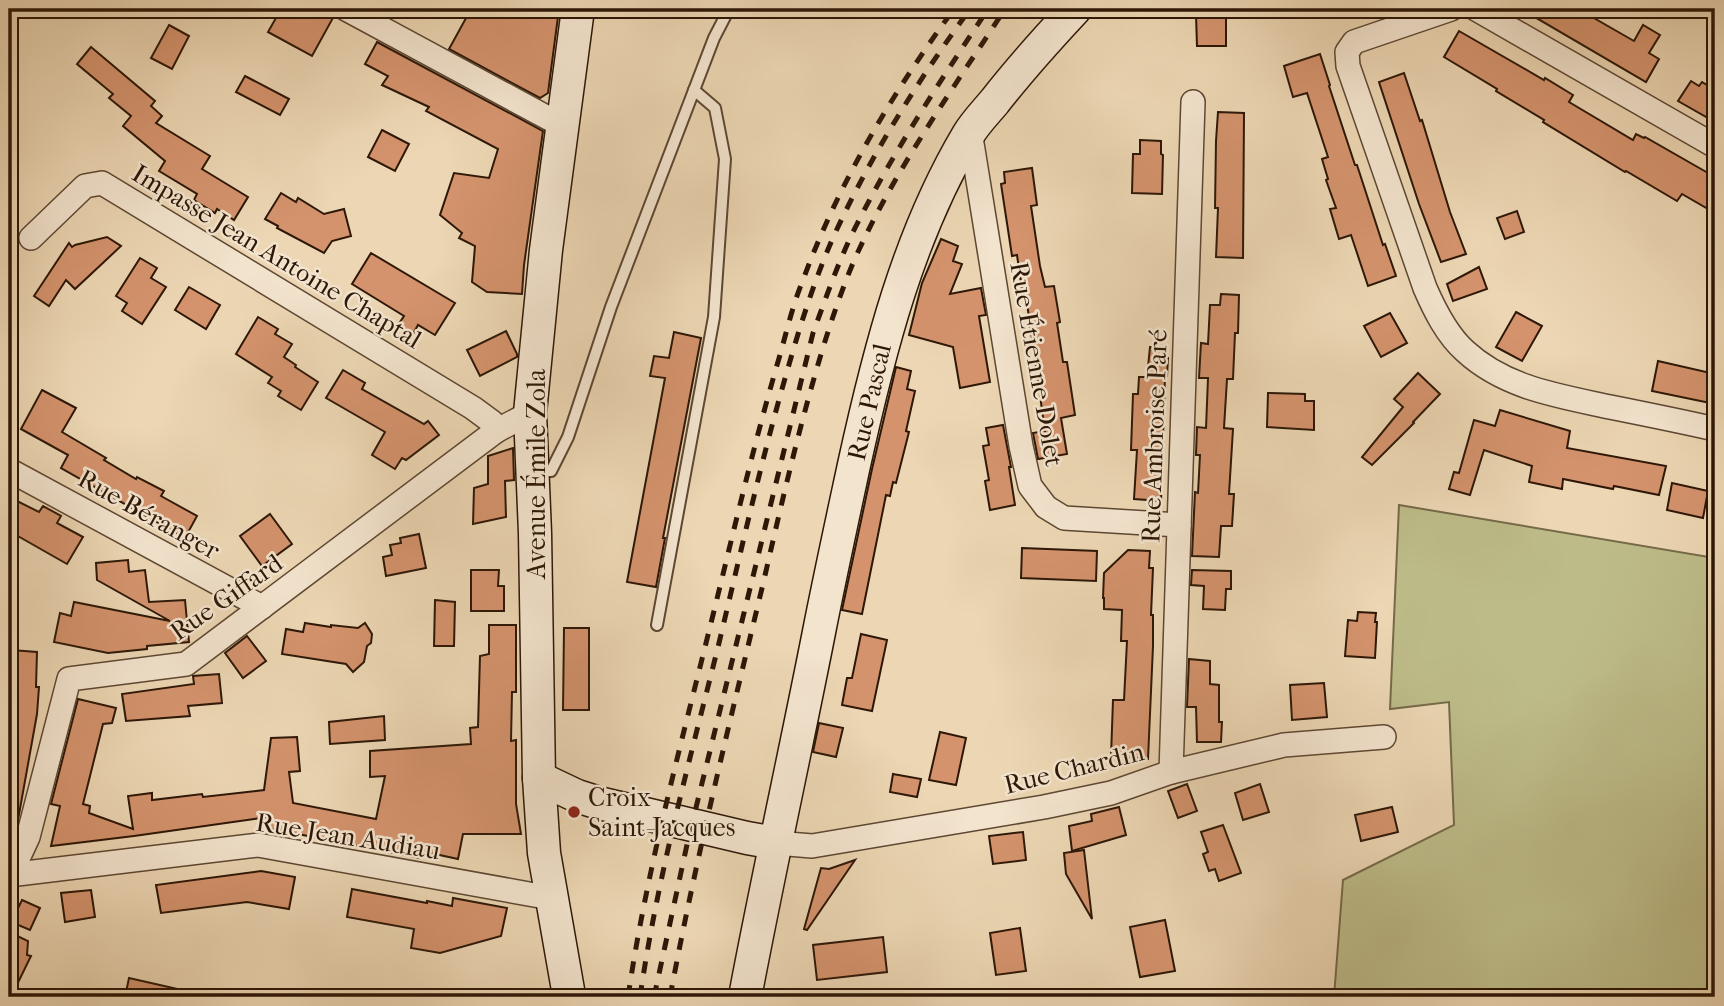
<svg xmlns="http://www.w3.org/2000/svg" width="1724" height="1006" font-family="'IM FELL French Canon',serif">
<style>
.green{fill:#bdbc89;stroke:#756a48;stroke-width:2}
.building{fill:#d4936d;stroke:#2d1707;stroke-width:2}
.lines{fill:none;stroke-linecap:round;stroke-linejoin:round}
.lane-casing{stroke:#5d4732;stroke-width:14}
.street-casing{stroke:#5d4732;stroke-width:26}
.secondary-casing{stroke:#2d1707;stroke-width:35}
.lane{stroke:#f3e4ce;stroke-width:10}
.street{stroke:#f3e4ce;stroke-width:23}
.secondary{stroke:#f3e4ce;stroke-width:32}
.rail{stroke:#2d1707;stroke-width:5;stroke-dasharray:12 12;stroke-linecap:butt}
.poi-dot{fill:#8f2418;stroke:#f3e4ce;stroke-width:2.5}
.labels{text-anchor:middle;stroke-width:5;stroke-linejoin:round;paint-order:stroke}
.street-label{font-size:26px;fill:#2d1707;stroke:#f3e4ce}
.poi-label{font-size:26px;fill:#2d1707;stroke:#f3e4ce;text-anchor:start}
</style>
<rect width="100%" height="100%" fill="#ecd6b3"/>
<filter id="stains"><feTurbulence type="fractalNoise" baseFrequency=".00286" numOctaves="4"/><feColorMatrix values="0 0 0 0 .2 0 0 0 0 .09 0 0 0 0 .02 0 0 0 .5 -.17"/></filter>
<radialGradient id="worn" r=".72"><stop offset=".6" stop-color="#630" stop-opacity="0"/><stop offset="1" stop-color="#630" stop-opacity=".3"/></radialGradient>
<!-- green -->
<path class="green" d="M1399,505L1715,558V997H1334L1343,880L1454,825L1449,702L1390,709Z"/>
<!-- building -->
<g class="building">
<path d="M281,9H332L334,16L312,56L268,32Z"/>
<path d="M471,9H559L548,93L540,98L449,49Z"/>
<path d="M1521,9H1578L1634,41L1643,25L1660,35L1649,53L1659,59L1646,82Z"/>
<path d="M1196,15H1226V46H1197Z"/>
<path d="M169,25L189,36L172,69L151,58Z"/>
<path d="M1459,31L1544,80L1545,78L1573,95L1569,102L1633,140L1636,134L1644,138L1645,137L1715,177V213L1682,194L1677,201L1626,171L1625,172L1543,122L1544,120L1496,91L1497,89L1444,57Z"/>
<path d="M377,42L543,131L524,265L522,294L487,292L472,282L475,246L459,238L462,233L440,215L454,173L489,178L498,149L426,111L429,107L382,85L388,76L365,64Z"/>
<path d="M91,47L155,101L151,106L162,116L156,123L210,156L202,169L248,197L234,220L217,209L215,213L194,200L197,194L159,171L165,161L123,126L131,116L109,98L113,94L77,64Z"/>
<path d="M1320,54L1330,85L1329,86L1355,165H1357L1383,245L1385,244L1396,276L1368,286L1351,235L1339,239L1330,209L1336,208L1326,180L1328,179L1322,159L1328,157L1307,93L1293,97L1284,66Z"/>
<path d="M1404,73L1420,121L1422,120L1450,212L1466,254L1441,262L1419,204L1379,82Z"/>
<path d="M245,76L289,99L280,115L236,92Z"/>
<path d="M1691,81L1699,86L1702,82L1715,90V122L1678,101Z"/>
<path d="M1218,112L1244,113L1243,258L1216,257L1218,208H1215L1216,141Z"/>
<path d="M382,130L409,144L395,171L368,157Z"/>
<path d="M1140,140L1161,141V154L1163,155L1162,194L1132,193L1133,154H1140Z"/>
<path d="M1032,168L1037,205L1031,206L1040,266L1045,287L1054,286L1060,322L1057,323L1063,362H1067L1075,415L1061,418L1067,454L1038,459L1033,433L1045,431L1026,296L1023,297L1017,255L1012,256L1001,184L1005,183L1004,172Z"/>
<path d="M281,193L296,202L298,198L324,214L344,209L351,236L332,241L324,253L277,228L278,226L265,219Z"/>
<path d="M1517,211L1524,232L1505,239L1497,218Z"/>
<path d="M107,237L121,246L75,289L66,280L49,306L34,296L69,243L72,247L75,245Z"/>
<path d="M941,239L958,246L953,261L962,264L950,294L981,288L986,315L979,316L990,382L960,388L953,347L909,335L922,283Z"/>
<path d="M371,253L455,303L435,335L418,325L413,334L398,325L404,316L352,284Z"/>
<path d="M140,258L157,268L151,278L166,287L142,324L122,311L127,303L116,296Z"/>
<path d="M1479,267L1487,289L1453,301L1447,284Z"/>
<path d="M189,287L220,305L206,329L175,310Z"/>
<path d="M1221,294L1239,295L1238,333H1235L1233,379H1227L1224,428L1233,429L1229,494H1234L1232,526H1221L1219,557L1192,556L1195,492L1198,493L1200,455H1196L1197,427L1206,428L1208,378H1199L1201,343L1208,344L1210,305H1220Z"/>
<path d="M1516,312L1542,326L1522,361L1496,347Z"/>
<path d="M1390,313L1407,343L1381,357L1364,326Z"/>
<path d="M258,317L278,329L275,334L292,344L284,357L296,365L295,367L318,382L301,410L278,396L281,391L268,383L272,377L236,354Z"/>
<path d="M506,331L517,354V357L480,376L467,350Z"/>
<path d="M674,332L701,338L663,538H665L656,587L627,582L665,378L650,376L654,356L669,358Z"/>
<path d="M1150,347L1166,348V358H1168L1167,376H1165L1161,501L1134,499L1137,450H1131L1133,394H1138L1139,377H1147Z"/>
<path d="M1658,361L1715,374V404L1652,391Z"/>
<path d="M896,367L911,371L907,389L915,391L906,431L909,432L896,483L893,482L890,496L886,495L862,614L842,610L872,469Z"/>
<path d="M343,370L365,383L362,389L424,424L428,421L439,435L406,460L402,458L395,469L372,455L385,432L326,398Z"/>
<path d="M1418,373L1440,394L1413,422L1414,423L1372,465L1362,457L1403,407L1394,399Z"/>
<path d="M42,390L76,408L62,432L106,458L104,460L136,479L137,477L164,491L161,496L197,516L185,538L61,468L68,455L21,429Z"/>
<path d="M1268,393L1305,394V401H1314V430L1267,427Z"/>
<path d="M1500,410L1570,431L1567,448L1666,466L1659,495L1614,486L1613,489L1563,479L1562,489L1529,482L1532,466L1484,450L1470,495L1449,489L1454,472L1459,473L1474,420L1495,426Z"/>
<path d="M1003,425L1011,467H1009L1015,505L990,510L985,481L989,480L983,446L989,445L986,428Z"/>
<path d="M513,448L514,480L505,481L506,517L473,524L474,488L488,484V456Z"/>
<path d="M1672,483L1708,491L1703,518L1667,510Z"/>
<path d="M9,497L39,512L43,506L61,516L57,523L83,537L67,564L9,531Z"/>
<path d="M270,514L292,544L262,566L240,536Z"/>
<path d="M419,534L426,568L386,576L383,557L392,555L390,545L401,543L400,538Z"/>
<path d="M1022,548L1097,551L1096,581L1021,578Z"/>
<path d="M1128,550L1150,551L1149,568H1153L1151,615H1153V646L1148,759L1111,756L1113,700H1124L1127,641H1121L1122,610L1104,609V598H1103L1104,573Z"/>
<path d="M128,560L129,572L145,570L149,602L185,600L189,642L147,646V649L108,653L54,642L60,613L71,616L74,602L170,621L97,580L96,563Z"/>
<path d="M471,570H499L498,586H504V611H471Z"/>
<path d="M1192,570L1231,571V589H1226L1225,610L1203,609L1204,586L1191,585Z"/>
<path d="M435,600L455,602L454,646H434Z"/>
<path d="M1358,612L1376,613L1375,622H1377L1375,658L1345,656L1348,620L1357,621Z"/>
<path d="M305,623L331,627V625L358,628L365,623L372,634L371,643L367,646L364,662L353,672L346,664L282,654L286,629L303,632Z"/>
<path d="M489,625H516V692H512L511,741L516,740V804L521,834H463L458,859L421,851L420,858L267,828L269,817L134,836L51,846L60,806L51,804L78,699L116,708L112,723L103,724L83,804L90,806L89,813L133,829L128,796L152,793V800L202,794L203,797L264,790L271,738L297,737L300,771L289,772L293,803L376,819L385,776L370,777V751L471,744L470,728L478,727L480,656L489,654Z"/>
<path d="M564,628H589V710H563Z"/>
<path d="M861,634L887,640L872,711L842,705L847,678H852Z"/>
<path d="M247,636L266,661L243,678L225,653Z"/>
<path d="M11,650L37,652L36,687H39L37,714L18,820L9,819V673Z"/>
<path d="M1189,659L1210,661V684L1219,685V722H1222L1221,742H1197L1196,707H1187Z"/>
<path d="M219,674L222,703L188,706L190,716L126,721L122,694L194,684L193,676Z"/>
<path d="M1324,683L1327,717L1292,720L1290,685Z"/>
<path d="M384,716L385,740L330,744L329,722Z"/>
<path d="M819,723L843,728L836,757L813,752Z"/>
<path d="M940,732L966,738L956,785L929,780Z"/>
<path d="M893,774L921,779L917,797L890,792Z"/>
<path d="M1187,784L1197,811L1178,818L1168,791Z"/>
<path d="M1260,784L1269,812L1243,820L1235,793Z"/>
<path d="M1119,807L1126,835L1072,851L1069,826L1092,821L1091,814Z"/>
<path d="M1392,807L1398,832L1361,841L1355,815Z"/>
<path d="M1223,825L1241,873L1219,881L1215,869L1209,871L1203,854L1208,852L1201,832Z"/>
<path d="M1023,832L1026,860L993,864L989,836Z"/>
<path d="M1084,850L1092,919L1066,874L1064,853Z"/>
<path d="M855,860L807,930L804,929L821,868L829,869Z"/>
<path d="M261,871L295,877L289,909L247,902L161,913L156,885Z"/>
<path d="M352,889L427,903V901L452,906L453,898L507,908L501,936L440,953L411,948L414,929L347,917Z"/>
<path d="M91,890L95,917L65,922L61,893Z"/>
<path d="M22,900L40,908L30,930L11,922Z"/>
<path d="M1165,920L1175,971L1140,977L1130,927Z"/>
<path d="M1020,928L1026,971L996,975L990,933Z"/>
<path d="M13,934L28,941L27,955L31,956L11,997H9V944Z"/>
<path d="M883,937L887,972L817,980L813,945Z"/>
<path d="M129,978L182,990L181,997H125Z"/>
</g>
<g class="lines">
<!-- lane casing -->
<g class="lane-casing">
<g id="lane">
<path d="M535,472L551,471L568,437L611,307L714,38L729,9"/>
<path d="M657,625L714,317L725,159L715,108L694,90"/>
</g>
</g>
<!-- street casing -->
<g class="street-casing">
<g id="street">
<path d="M346,9L561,125"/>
<path d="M1451,9L1354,42L1347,52L1348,66L1425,288C1435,311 1447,335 1465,351C1505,388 1559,396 1610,407C1645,414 1680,421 1715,429"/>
<path d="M1476,9L1715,146"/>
<path d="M970,131L1021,446L1030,486L1046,507L1064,518L1179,525"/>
<path d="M31,238L85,186L102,183L473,408L492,422L496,431"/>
<path d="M9,470L262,607"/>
<path d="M1171,772L1193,102"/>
<path d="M776,843L812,846L1044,807L1111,793L1171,772L1284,745L1384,737"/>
<path d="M9,875L258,845L551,898"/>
<path d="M9,878L28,837L69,679L186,664L496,431L530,413"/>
</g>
</g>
<!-- secondary casing -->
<g class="secondary-casing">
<g id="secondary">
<path d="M539,778L577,796L599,803L747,838L776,843"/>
<path d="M568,997V990L544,853L539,778L535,533L530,413L546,250L578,9"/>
<path d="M745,997C768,875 795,754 819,632C830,576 842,521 854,465C879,351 908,236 968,135C975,123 986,112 995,101C1020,69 1047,39 1075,9"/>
</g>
</g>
<!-- lane -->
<use href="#lane" class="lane"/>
<!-- street -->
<use href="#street" class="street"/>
<!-- secondary -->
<use href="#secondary" class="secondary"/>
<!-- rail -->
<g class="rail">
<path d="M628,997C646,874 679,752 709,631C732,539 753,446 780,355C787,330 793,304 803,280C839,182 893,92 954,9"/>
<path d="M640,997C657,879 689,763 718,647C740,556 760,465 786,375C799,329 813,284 832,240C869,158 917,82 970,9"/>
<path d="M654,997L688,840L813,333C826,298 838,262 855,228C893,152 941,80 988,9"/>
<path d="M670,997C696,858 730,721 763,584C778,519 793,453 811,389C823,346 836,304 853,263C893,172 951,92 1005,9"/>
</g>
</g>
<!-- markers -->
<circle class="poi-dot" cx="574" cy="812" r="7"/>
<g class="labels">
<!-- street labels -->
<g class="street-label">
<text transform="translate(277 256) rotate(31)" y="9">Impasse Jean Antoine Chaptal</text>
<text transform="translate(1037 364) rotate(80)" y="9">Rue Étienne Dolet</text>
<text transform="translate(869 402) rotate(-77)" y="9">Rue Pascal</text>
<text transform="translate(1154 436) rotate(-88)" y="9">Rue Ambroise Paré</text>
<text transform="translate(536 474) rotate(-90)" y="9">Avenue Émile Zola</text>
<text transform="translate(149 514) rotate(29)" y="9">Rue Béranger</text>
<text transform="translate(226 597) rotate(-35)" y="9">Rue Giffard</text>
<text transform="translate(1074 768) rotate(-14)" y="9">Rue Chardin</text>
<text transform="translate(348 836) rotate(9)" y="9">Rue Jean Audiau</text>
</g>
<!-- poi labels -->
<g class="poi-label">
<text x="588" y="806">Croix<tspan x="588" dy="30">Saint-Jacques</tspan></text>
</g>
</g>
<!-- margin -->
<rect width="1724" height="1006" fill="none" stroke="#ecd6b3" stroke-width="35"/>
<rect x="10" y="10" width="1703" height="985" fill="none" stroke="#2d1707" stroke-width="3.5"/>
<rect x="18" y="18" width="1689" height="971" fill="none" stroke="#2d1707" stroke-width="2"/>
<rect width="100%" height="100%" filter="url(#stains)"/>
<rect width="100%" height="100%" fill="url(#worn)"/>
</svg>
